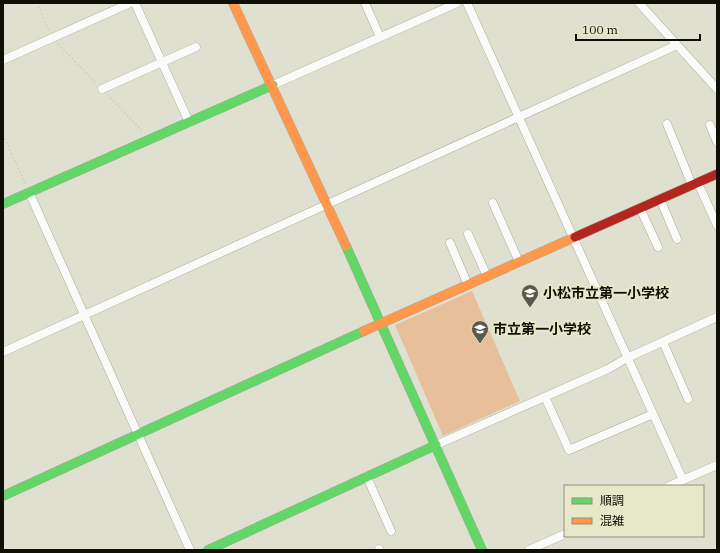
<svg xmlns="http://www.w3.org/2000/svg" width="720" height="553" font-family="'IBM Plex Serif','Noto Sans JP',serif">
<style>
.green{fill:#e8bf9b}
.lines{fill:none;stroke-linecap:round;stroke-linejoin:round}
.street-casing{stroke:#a9a99c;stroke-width:9}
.fast-casing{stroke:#a9a99c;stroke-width:10}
.slow-casing{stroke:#a9a99c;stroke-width:10}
.jam-casing{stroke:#a9a99c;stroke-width:10}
.path{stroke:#c3c3be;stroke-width:1.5;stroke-dasharray:1 3;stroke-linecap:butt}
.street{stroke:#fafaf8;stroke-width:8}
.fast{stroke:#63d668;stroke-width:9}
.slow{stroke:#ff974d;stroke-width:9}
.jam{stroke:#b3261e;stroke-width:9}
.labels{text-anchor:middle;stroke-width:4;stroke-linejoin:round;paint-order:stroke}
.poi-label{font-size:14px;font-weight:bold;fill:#100f06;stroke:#e7e7c9;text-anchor:start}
</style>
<rect width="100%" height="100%" fill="#e0e0d0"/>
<!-- green -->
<path class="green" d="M472,291L520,401L443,436L395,325Z"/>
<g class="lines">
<!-- street casing -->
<g class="street-casing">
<g id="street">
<path d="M135,3L189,122"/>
<path d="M365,3L380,37"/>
<path d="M467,3L683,480"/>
<path d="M639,3L717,89"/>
<path d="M3,60L130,3"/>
<path d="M273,85L457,3"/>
<path d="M102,89L196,47"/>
<path d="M667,124L692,185"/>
<path d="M710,125L717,142"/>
<path d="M698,183L717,225"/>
<path d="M29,192L190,550"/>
<path d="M660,199L677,239"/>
<path d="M493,203L519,262"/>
<path d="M640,208L658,247"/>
<path d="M468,234L487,276"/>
<path d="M450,243L468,285"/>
<path d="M663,342L688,399"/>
<path d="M3,352L677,45"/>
<path d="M545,397L569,450L653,414"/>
<path d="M436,445L608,369L627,358L717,317"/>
<path d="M367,477L391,531"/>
<path d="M669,486L717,465"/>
<path d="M379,549V550"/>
<path d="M529,550L565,534"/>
</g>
</g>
<!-- fast casing -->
<g class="fast-casing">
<g id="fast">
<path d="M3,204L273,85"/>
<path d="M346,246L482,550"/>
<path d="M3,496L364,331"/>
<path d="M208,550L436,445"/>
</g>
</g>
<!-- slow casing -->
<g class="slow-casing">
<g id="slow">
<path d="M233,3L346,246"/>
<path d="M364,331L575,237"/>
</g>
</g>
<!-- jam casing -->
<g class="jam-casing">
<path id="jam" d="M575,237L717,174"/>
</g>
<!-- path -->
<g class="path">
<path d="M37,3L49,31"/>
<path d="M58,44L97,84"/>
<path d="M108,95L143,132"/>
<path d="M3,135L25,183"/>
</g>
<!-- street -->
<use href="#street" class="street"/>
<!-- fast -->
<use href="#fast" class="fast"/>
<!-- slow -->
<use href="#slow" class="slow"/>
<!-- jam -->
<use href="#jam" class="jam"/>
</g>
<!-- icons -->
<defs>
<g id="school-pin" transform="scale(0.9)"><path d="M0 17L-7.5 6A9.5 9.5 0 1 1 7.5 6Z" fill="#59584d" stroke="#e7e7c9"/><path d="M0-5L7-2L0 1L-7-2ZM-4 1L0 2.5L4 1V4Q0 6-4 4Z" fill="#fff"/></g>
</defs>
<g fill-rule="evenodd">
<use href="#school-pin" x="530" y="293"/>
<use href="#school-pin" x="480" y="329"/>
</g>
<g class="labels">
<!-- poi labels -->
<g class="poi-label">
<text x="543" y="298">小松市立第一小学校</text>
<text x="493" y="334">市立第一小学校</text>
</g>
</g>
<!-- border -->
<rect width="720" height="553" fill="none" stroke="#100f06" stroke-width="8"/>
<!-- legend -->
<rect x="564" y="485" width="140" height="52" fill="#e7e7c9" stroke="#91917b"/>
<rect x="572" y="498" width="20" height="6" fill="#63d668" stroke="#91917b"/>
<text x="600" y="505" font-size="12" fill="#100f06">順調</text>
<rect x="572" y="518" width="20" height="6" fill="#ff974d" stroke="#91917b"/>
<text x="600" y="525" font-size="12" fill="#100f06">混雑</text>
<!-- scale -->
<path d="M576 34v6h124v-6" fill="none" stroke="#100f06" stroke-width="2"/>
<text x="582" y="34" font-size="12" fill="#100f06" stroke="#e7e7c9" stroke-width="3" paint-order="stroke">100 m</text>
</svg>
